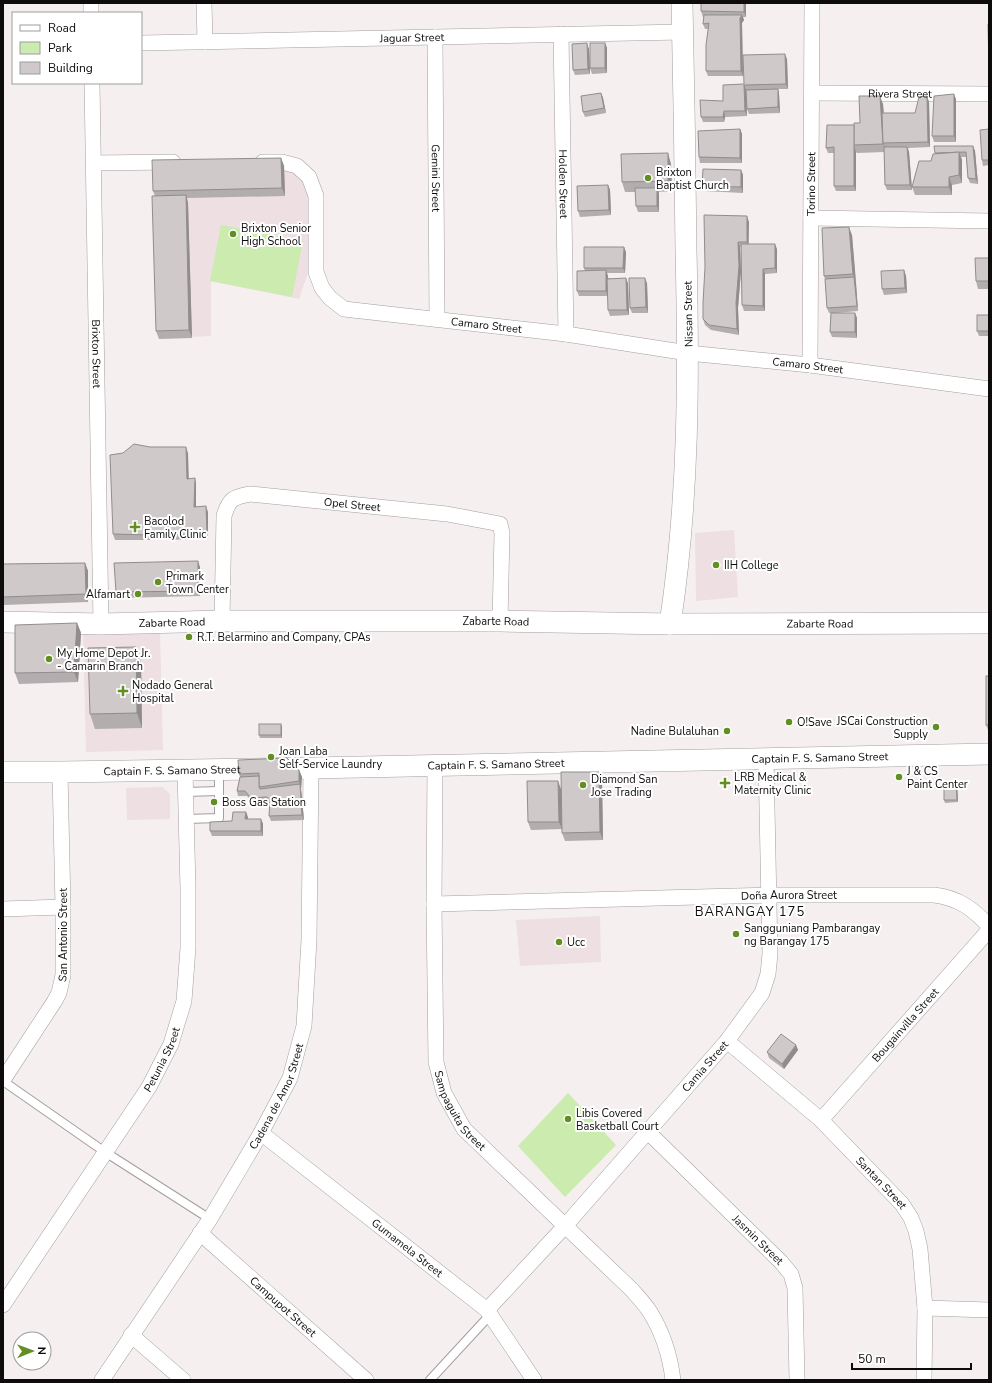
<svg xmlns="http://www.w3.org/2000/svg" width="992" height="1383" font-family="'Nunito Sans',sans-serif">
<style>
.built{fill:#eddfe2}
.green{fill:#ccebae}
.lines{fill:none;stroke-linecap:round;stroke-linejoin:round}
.lane-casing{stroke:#a49e9f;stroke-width:10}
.street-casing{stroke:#a49e9f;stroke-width:16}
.secondary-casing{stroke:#a49e9f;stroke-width:22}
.lane{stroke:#fff;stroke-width:8}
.street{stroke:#fff;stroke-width:15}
.secondary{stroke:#fff;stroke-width:21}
.wall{fill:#b2adae}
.shaded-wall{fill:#918d8d}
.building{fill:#cfc9ca;stroke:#918d8d}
.poi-dot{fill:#638f22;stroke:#fff;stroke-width:1.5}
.labels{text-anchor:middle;stroke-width:4;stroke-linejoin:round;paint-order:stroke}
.street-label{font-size:11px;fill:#0d0b0b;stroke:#fff}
.poi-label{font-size:11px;fill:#0d0b0b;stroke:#fff;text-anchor:start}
.quarter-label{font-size:13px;letter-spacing:1px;fill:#0d0b0b;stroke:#fff}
</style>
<rect width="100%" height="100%" fill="#f5eff0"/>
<!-- built -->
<g class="built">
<path d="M284,166L310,184L311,264L299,299L211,281V336L159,339L155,204Z"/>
<path d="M734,530L738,597L696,601L695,533Z"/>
<path d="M160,631L163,750L86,752L83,632Z"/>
<path d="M162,787L170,794V819L127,820L126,788Z"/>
<path d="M600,916L601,962L520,966L516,920Z"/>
</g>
<!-- green -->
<g class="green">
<path d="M221,225L303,241L292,297L210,281Z"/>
<path d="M568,1093L616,1145L565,1197L518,1146Z"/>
</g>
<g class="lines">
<!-- lane casing -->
<g class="lane-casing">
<g id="lane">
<path d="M186,792L218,791"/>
<path d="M186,819L219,818V769"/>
<path d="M3,1081L105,1152L210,1219"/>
<path d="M430,1380L490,1315"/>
</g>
</g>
<!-- street casing -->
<g class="street-casing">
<g id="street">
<path d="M91,3V13"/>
<path d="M204,3L205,42"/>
<path id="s1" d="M561,34L566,334"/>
<path id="s2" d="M435,37L437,319"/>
<path id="s3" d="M141,43L683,32"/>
<path id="s4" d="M92,83L101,624"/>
<path id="s5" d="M812,93L989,94"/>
<path id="s6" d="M263,162H282L297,166L309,177L316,196V272L322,288L330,298L344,309L566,334L688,353L810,365L989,389"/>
<path d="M94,163L173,162"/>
<path d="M811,218L989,221"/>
<path id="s7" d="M810,365L812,3"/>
<path id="s8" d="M222,621L224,516C229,499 233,497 250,494L447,514L500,524L502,533L500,621"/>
<path id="s9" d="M435,766L434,904L436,1062L444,1093L464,1129L632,1290C638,1297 645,1304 650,1312C663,1333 670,1355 673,1380"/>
<path id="s10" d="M434,904L769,895H934C959,898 973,909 989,926"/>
<path d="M3,909L63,907"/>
<path id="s11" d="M727,1041L821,1120L902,1204L911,1218L916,1231L920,1249L925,1308L924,1380"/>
<path id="s12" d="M3,1080L54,1002L59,993L63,975V907L60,772"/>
<path id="s13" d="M821,1120L989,930"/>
<path id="s14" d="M648,1132L781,1262L791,1274L795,1288L797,1380"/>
<path id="s15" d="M261,1133L487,1310L534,1380"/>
<path id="s16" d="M200,1233L366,1380"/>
<path id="s17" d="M3,1305L149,1087L171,1044L184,1001L188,948V889L185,770"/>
<path d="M925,1308L989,1310"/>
<path id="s18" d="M487,1310L565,1226L727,1041L762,993L768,974L770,954L766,759"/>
<path d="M131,1335L183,1380"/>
<path id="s19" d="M102,1380L210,1219L261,1133L290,1078L304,1026L309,940L311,768"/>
</g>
</g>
<!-- secondary casing -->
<g class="secondary-casing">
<g id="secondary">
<path id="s20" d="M3,622L101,624L222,621H500L670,624L989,623"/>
<path d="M670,624C689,500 689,375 686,250C685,168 684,85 682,3"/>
<path id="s21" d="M3,772H60L311,768L989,754"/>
</g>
</g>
<!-- lane -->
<use href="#lane" class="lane"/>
<!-- street -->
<use href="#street" class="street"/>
<!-- secondary -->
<use href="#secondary" class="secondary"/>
</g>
<!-- wall -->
<g class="wall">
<path d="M701,3H746V17H743L744,20L742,23L743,76H708L706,71L708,29H705L703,24L704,17H703L701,11Z"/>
<path d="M605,43L607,48V73L592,74L590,68Z"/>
<path d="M589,49L590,74L575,75L573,70Z"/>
<path d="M787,59L788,89H778L779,94L780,113L749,114L747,109L746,90L747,116L725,117L724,122H703L701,117L723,101L744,84Z"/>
<path d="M601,93L603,98L606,113L585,117L583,112Z"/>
<path d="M927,96L929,102L930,147L908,148L909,152L912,190H887L885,185L884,152L857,153L856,152V191H836L834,186V153H828L826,148L854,125L860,123L883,104L884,113H915Z"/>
<path d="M956,99V142H934L932,136Z"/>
<path d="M740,129L742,134V163H700L699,157Z"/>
<path d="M989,129V165L983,166L982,160Z"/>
<path d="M973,146L975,151L978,184L970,183L968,178L966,157H961L962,160V183L952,185V195H915L912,187L931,161L936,154L935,153Z"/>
<path d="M281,158L284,166L285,196L187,198L188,203L192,338L159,339L156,331L155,196L153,191Z"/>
<path d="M671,164L672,191L658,192L659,212H638L636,206V192H625L622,182Z"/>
<path d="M741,170L743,175V193L704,191L702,186Z"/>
<path d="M608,185L610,190L611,215L580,217L578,211Z"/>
<path d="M749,222V244L777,249V273L765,274V311H744L742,305L741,247H740L741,271L738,308L739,335L711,330L705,325L703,319V303Z"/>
<path d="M852,235L858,311L836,313H855L857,318V338L832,337L830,332L831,313H829L827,308L825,279L824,276Z"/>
<path d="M626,252L625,273H607L608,278L628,283L629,315L610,316L608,310V296H579L577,291L585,271L584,268Z"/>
<path d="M989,258V289H978L976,281Z"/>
<path d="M904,270L906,276L907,293L884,295L882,289Z"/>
<path d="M647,283L648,313H632L630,308Z"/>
<path d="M989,315V336H979L977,331Z"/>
<path d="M150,447L188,453V478L196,483V507L208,512V539L156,540H115L113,534L123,453Z"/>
<path d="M85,563L88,571V602L3,605V564Z"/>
<path d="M200,567V596L118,598L116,592Z"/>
<path d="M77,623L81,633L78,682L19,684L15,673Z"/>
<path d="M141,662L142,728L95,729L90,714Z"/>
<path d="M989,676V730H988L986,725Z"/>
<path d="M282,727V738H260L259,735Z"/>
<path d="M299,770L302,777L301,789L304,820L271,821L269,816L270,803L269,802L253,803L247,796H238L237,791L240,777L239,774Z"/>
<path d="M602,780L603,840L565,841L562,833V829L531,830L528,822L561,789Z"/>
<path d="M956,781L957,784L958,802L945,803L944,800Z"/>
<path d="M246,812L247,819H261L263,824V836H212L210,831L232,821Z"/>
<path d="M796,1045L798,1050L784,1069L769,1058L767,1052Z"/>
</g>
<!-- shaded-wall -->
<g class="shaded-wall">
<path d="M744,3H746V17L744,12Z"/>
<path d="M742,15L744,20L742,23L743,76L741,71L740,18Z"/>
<path d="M587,43L589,49L590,74L588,69Z"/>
<path d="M605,43L607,48V73L605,68Z"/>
<path d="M785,54L787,59L788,89L786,84Z"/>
<path d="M744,85L746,90L747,116L745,111Z"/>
<path d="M778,89L779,94L780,113L778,107Z"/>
<path d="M601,93L603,98L606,113L604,108Z"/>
<path d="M954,94L956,99V142L954,136Z"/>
<path d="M880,96L883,104L885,143H883L886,149V152L883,144Z"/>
<path d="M927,96L929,102L930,147L928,142Z"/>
<path d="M724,111L725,117L724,122L723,117Z"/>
<path d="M740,129L742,134V163L740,158Z"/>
<path d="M854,146L856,152V191L854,186Z"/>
<path d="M973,146L975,151L978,184L976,179Z"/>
<path d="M907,147L909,152L912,190L910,185Z"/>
<path d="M959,152L962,160V183L959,175Z"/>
<path d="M668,153L671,164L672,191L668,181Z"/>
<path d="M281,158L284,166L285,196L282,188Z"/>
<path d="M741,170L743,175V193L741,187Z"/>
<path d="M949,177L952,185V195L949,187Z"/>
<path d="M608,185L610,190L611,215L609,210Z"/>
<path d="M657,188L659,193V212L657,206Z"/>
<path d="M186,195L188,203L192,338L189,330Z"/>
<path d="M747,216L749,222L748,247L747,242Z"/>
<path d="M849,227L852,235L856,282L853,274Z"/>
<path d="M738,242L740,247L741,271L738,308L739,335L737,329L736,303Z"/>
<path d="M775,244L777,249V273L775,268Z"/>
<path d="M624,247L626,252L625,273L623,268Z"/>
<path d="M763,269L765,274V311L763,306Z"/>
<path d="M606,270L608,276V296L606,291Z"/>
<path d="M904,270L906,276L907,293L905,288Z"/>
<path d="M854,277L856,282L858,311L857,306Z"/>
<path d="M626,278L628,283L629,315L627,310Z"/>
<path d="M645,278L647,283L648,313L646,307Z"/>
<path d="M855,313L857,318V338L855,332Z"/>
<path d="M186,447L188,453L189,484L187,479Z"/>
<path d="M195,478L196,483V512L194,507Z"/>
<path d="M206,506L208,512V539L207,534Z"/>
<path d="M198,561L200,567V596L198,591Z"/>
<path d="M85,563L88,571V602L86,594Z"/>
<path d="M77,623L81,633L78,682L74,672Z"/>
<path d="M136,647L141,662L142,728L137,713Z"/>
<path d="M281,724L282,727V738L281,735Z"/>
<path d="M299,770L302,777L301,789L299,781Z"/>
<path d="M599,772L602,780L603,840L600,832Z"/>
<path d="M558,781L561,789L562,829L559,822Z"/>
<path d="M956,781L957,784L958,802L957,800Z"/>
<path d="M300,784L301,789L304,820L302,815Z"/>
<path d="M246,812L248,817L247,824L245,819Z"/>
<path d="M261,819L263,824V836L261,831Z"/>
<path d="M796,1045L798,1050L784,1069L782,1064Z"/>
</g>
<!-- building -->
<g class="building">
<path d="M701,3H744V12L701,11Z"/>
<path d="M704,15H742L740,18L741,71H706V45L709,23L703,24Z"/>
<path d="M988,24H989V69Z"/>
<path d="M587,43L588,69L573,70L572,44Z"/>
<rect x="590" y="43" width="15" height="25"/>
<path d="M785,54L786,84L744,85L745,111H724L723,117H701L700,100L723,101V85L744,84L743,55Z"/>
<path d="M778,89V107L747,109L746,90Z"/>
<path d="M601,93L604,108L583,112L581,96Z"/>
<path d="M954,94V136H932L934,96Z"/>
<path d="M859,96H880L883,144L854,145V123H860Z"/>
<path d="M927,96L928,142L883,143L882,113H915L919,97Z"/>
<path d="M827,125H854V186H834V147L826,148Z"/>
<path d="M740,129V158L699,157L698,131Z"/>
<path d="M989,129V160H982L980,130Z"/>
<path d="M934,146H973L976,179L968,178L966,152L935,153Z"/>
<path d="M884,147H907L910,185H885Z"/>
<path d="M959,152V175L949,177V187H912L919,161H931L933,154Z"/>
<path d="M668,153V181L622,182L621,154Z"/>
<path d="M281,158L282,188L153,191L152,160Z"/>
<path d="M703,169L741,170V187L702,186Z"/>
<path d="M608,185L609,210L578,211L577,186Z"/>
<path d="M635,188H657V206H636Z"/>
<path d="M186,195L189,330L156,331L152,196Z"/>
<path d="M704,215L747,216V242H738L739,266L736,303L737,329L709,325L703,319V303L705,267Z"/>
<path d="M849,227L853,274L824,276L822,228Z"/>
<path d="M741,244H775V268L763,269V306L742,305Z"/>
<path d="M584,247H624L623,268H584Z"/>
<path d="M975,258H989V281H976Z"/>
<path d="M606,270V291H577V271Z"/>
<path d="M904,270L905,288L882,289L881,271Z"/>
<path d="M854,277L857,306L827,308L825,279Z"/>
<path d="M626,278L627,310H608L607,279Z"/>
<path d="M629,278H645L646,307L630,308Z"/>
<path d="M831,313H855V332H830Z"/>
<rect x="977" y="315" width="12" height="16"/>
<path d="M134,444L150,447H186L187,479L195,478L194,507L206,506L207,534L154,535L113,534L110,455L123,453Z"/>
<path d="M198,561V591L116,592L114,563Z"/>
<path d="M85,563L86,594L3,597V564Z"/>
<path d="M77,623L74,672L15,673V625Z"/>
<path d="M136,647L137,713L90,714L88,648Z"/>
<rect x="986" y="676" width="3" height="49"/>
<rect x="259" y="724" width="22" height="11"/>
<path d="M287,758L299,770V781L259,787V773L239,774L238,760Z"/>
<path d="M561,772H599L600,832L562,833Z"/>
<path d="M259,776V787L260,789L300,784L302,815L269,816L270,801L267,797L251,798L245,791H237L240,777Z"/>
<path d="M527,781H558L559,822H528Z"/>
<path d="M956,781L957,800H944V783Z"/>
<path d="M233,812H246L245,819H261V831H210V822L232,821Z"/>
<path d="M781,1034L796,1045L782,1064L767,1052Z"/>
</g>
<!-- markers -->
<g class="poi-dot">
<circle cx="648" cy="178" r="4"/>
<circle cx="233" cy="234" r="4"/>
<path d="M133 521h4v4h4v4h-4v4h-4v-4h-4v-4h4z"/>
<circle cx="716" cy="565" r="4"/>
<circle cx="158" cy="582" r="4"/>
<circle cx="138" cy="594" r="4"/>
<circle cx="189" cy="637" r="4"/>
<circle cx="49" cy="659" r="4"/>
<path d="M121 685h4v4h4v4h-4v4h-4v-4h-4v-4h4z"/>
<circle cx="789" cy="722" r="4"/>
<circle cx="936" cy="727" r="4"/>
<circle cx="727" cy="731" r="4"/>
<circle cx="271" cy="757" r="4"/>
<circle cx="899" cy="777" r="4"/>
<path d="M723 777h4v4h4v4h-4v4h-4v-4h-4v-4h4z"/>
<circle cx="583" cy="785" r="4"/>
<circle cx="214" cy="802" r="4"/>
<circle cx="736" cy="934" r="4"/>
<circle cx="559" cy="942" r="4"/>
<circle cx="568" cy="1119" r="4"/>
</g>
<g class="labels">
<!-- street labels -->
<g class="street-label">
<text dy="4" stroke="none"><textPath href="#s3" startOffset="271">Jaguar Street</textPath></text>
<text dy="4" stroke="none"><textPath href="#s5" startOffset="88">Rivera Street</textPath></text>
<text dy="4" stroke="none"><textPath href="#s2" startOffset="141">Gemini Street</textPath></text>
<text dy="4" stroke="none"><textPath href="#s1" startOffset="150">Holden Street</textPath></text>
<text dy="4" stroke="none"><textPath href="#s7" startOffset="181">Torino Street</textPath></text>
<text transform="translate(688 314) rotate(-91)" y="4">Nissan Street</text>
<text dy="4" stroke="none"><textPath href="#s6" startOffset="338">Camaro Street</textPath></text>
<text dy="4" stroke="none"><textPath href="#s4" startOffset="271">Brixton Street</textPath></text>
<text dy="4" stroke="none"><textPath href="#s6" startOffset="662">Camaro Street</textPath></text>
<text dy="4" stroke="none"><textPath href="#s8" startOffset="245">Opel Street</textPath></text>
<text dy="4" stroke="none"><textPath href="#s20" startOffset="493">Zabarte Road</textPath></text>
<text dy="4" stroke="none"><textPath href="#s20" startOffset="169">Zabarte Road</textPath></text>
<text dy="4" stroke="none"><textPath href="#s20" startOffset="817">Zabarte Road</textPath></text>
<text dy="4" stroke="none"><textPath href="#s21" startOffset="817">Captain F. S. Samano Street</textPath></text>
<text dy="4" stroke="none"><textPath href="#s21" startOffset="493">Captain F. S. Samano Street</textPath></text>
<text dy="4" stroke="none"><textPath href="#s21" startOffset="169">Captain F. S. Samano Street</textPath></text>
<text dy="4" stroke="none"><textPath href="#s10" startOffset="355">Doña Aurora Street</textPath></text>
<text dy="4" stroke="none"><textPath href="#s12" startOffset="162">San Antonio Street</textPath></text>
<text dy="4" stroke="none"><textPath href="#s13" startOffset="127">Bougainvilla Street</textPath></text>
<text dy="4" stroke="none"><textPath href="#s17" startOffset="293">Petunia Street</textPath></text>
<text dy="4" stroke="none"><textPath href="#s18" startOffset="327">Camia Street</textPath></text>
<text dy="4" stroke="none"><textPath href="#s19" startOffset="334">Cadena de Amor Street</textPath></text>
<text dy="4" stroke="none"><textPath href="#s9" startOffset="351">Sampaguita Street</textPath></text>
<text dy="4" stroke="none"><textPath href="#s11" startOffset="210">Santan Street</textPath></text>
<text dy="4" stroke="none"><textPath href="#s14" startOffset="154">Jasmin Street</textPath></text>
<text dy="4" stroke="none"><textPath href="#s15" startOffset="186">Gumamela Street</textPath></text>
<text dy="4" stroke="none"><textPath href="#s16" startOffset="111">Campupot Street</textPath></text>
</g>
<!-- poi labels -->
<g class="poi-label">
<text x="656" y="176">Brixton<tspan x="656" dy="13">Baptist Church</tspan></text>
<text x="241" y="232">Brixton Senior<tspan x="241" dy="13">High School</tspan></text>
<text x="144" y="525">Bacolod<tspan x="144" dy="13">Family Clinic</tspan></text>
<text x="724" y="569">IIH College</text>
<text x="166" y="580">Primark<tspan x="166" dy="13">Town Center</tspan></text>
<text x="130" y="598" text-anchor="end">Alfamart</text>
<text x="197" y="641">R.T. Belarmino and Company, CPAs</text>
<text x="57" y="657">My Home Depot Jr.<tspan x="57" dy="13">- Camarin Branch</tspan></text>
<text x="132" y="689">Nodado General<tspan x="132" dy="13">Hospital</tspan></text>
<text x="928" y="725" text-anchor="end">JSCai Construction<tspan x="928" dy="13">Supply</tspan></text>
<text x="797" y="726">O!Save</text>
<text x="719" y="735" text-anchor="end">Nadine Bulaluhan</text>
<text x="279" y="755">Joan Laba<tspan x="279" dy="13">Self-Service Laundry</tspan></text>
<text x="907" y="775">J &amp; CS<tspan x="907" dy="13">Paint Center</tspan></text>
<text x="734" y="781">LRB Medical &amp;<tspan x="734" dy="13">Maternity Clinic</tspan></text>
<text x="591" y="783">Diamond San<tspan x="591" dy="13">Jose Trading</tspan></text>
<text x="222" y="806">Boss Gas Station</text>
<text x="744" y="932">Sangguniang Pambarangay<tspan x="744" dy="13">ng Barangay 175</tspan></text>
<text x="567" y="946">Ucc</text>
<text x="576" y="1117">Libis Covered<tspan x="576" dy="13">Basketball Court</tspan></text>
</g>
<!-- quarter labels -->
<g class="quarter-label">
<text x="750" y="916">BARANGAY 175</text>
</g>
</g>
<!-- border -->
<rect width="992" height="1383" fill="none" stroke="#0d0b0b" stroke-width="8"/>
<!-- legend -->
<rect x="12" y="12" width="130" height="72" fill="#ffffff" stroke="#9e9d9d"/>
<rect x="20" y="25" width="20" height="6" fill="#ffffff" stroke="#9e9d9d"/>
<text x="48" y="32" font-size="12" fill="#0d0b0b">Road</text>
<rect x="20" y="42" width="20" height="12" fill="#ccebae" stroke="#9e9d9d"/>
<text x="48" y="52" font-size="12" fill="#0d0b0b">Park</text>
<rect x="20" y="62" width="20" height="12" fill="#cfc9ca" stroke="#9e9d9d"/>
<text x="48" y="72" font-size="12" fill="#0d0b0b">Building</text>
<!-- north arrow -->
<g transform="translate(32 1351) rotate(89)"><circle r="19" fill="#ffffff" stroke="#9e9d9d"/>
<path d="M0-3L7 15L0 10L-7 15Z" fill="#638f22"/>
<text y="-6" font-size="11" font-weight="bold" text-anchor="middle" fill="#0d0b0b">N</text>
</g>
<!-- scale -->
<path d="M852 1363v6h119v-6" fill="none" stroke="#0d0b0b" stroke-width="2"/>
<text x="858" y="1363" font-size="12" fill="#0d0b0b" stroke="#ffffff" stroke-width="3" paint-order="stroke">50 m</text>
</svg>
